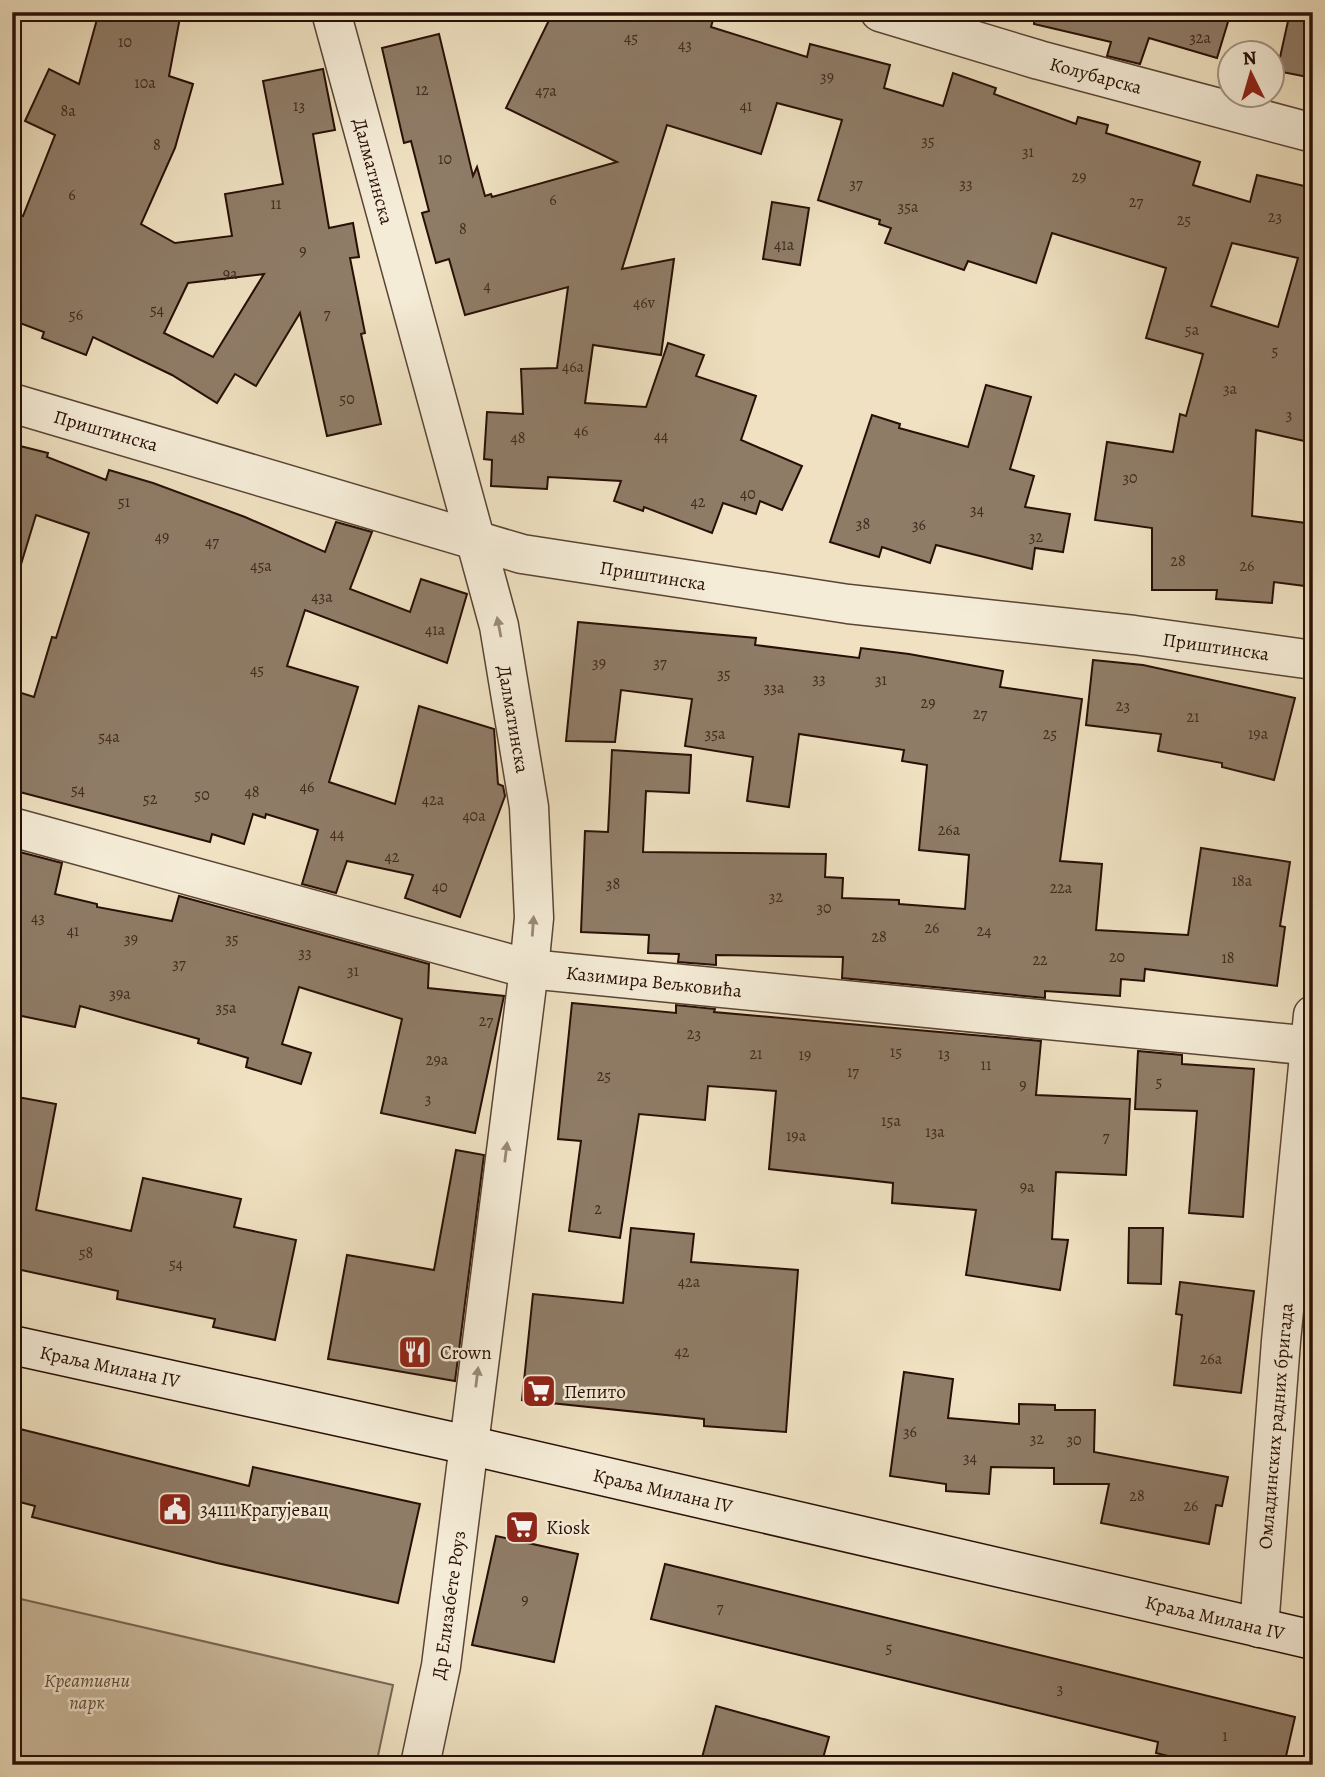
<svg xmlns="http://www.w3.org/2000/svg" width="1325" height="1777" font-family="Alegreya,serif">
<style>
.green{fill:#cdbda1;stroke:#7a6654;stroke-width:2}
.building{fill:#8f7c67;stroke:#280f06;stroke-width:2;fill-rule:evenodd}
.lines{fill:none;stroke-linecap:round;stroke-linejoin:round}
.street-casing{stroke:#5a4435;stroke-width:41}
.secondary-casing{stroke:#280f06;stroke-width:41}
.street{stroke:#f5ecd7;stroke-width:38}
.secondary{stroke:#f5ecd7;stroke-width:38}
.oneway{fill:#998979}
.labels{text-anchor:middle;stroke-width:5;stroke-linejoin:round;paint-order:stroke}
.number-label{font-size:16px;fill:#422a1e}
.street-label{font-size:19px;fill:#280f06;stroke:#f5ecd7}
.poi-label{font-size:19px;fill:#280f06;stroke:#f5ecd7;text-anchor:start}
.park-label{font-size:19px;font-style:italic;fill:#624c3c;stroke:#f5ecd7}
</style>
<rect width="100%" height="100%" fill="#efe1c1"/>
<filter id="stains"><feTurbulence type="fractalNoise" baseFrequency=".00286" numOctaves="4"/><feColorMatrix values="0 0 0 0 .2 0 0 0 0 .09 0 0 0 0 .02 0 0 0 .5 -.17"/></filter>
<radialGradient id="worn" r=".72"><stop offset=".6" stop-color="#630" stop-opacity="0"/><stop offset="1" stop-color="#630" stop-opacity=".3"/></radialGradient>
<!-- green -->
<path class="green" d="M12,1597L393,1685L376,1765H12Z"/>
<!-- building -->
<g class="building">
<path d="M99,12H181L169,76L193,84L175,148L141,224L175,243L232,236L225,194L283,184L263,81L323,69L335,130L313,134L329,228L353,223L359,257L350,258L365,333L361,334L381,424L327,436L300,313L256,386L235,374L217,403L172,375L93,337L86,355L42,338L44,332L12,320V212L23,216L55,135L25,121L49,69L79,84ZM264,274L213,357L164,333L188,283Z"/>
<path d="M553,12H715L711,27L807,57L810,44L890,65L884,88L943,106L953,73L996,88L994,94L1076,124L1078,117L1108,125L1106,133L1200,162L1193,185L1250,202L1257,175L1313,188V443L1256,430L1252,516L1313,524V587L1274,582L1272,603L1216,599L1217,590H1152V528L1095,520L1107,442L1173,452L1180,414L1186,416L1203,354L1146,338L1166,268L1052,233L1036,283L968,261L964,270L885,243L891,228L879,224L880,220L818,200L842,120L777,103L761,154L667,125L622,269L674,259L661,355L593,345L585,403L646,407L668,343L704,355L696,376L756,396L741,440L802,466L782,510L760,501L756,514L723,503L712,533L644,507L643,511L614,501L621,481L548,477L547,489L491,486L492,460L484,459L487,412L523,414L521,369L557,368L568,287L465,315L449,259L436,263L422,213L429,211L411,141L404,143L382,48L439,34L473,176L477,167L485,196L491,194L492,197L617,162L506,108ZM1232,243L1298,258L1278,327L1211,306Z"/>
<path d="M1035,12H1231L1217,58L1149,38L1140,64L1107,56L1111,42L1034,24Z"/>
<path d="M1290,12H1313V78L1277,71Z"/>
<path d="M772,202L809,208L800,265L763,259Z"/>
<path d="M986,385L1031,397L1010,469L1034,476L1025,507L1070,514L1063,552L1035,548L1032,569L936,545L930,563L882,547L879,557L830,542L872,415L900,424L899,428L968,447Z"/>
<path d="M12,444L48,453L47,457L106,480L109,470L153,483L245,517L325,552L336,522L372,532L350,589L410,612L421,579L467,594L447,663L305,610L287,666L358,687L329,782L395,804L419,706L494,729L498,784L503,786L505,796L460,917L405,898L413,875L347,861L336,893L302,884L318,830L266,814L265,818L253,814L244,844L212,834L210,842L12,790V690L34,697L52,637L56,638L89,533L36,515L19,571L12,570Z"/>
<path d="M578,622L756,638L755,645L859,658L861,648L909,654L1003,671L1000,687L1082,699L1060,861L1102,864L1096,930L1188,935L1201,848L1290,862L1280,926L1285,927L1277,986L1145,969L1144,981L1121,979L1120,996L1045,991V998L842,978L843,957L716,955V965L678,962L679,954L648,953L649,935L581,932L585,831L608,832L612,750L691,755L689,793L646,791L643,852L826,854L825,877L843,878L842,898L899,900V904L965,909L969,855L919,850L927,765L902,761L904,750L799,734L789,807L747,801L753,757L685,746L692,699L621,690L615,742L566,741Z"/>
<path d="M1093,660L1143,665L1295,698L1274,780L1222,767V763L1158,751L1161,734L1086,725Z"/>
<path d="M12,850L62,863L55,894L97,904V907L172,921L179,896L429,964L428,988L504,996L475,1133L381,1113L402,1019L299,987L282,1044L311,1053L301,1084L246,1067L248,1058L198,1043L199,1039L80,1006L75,1027L12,1014Z"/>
<path d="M572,1003L676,1013V1005L715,1009L714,1012L1041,1041L1036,1095L1130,1099L1126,1175L1056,1172L1052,1239L1068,1240L1060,1290L966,1275L976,1210L892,1203L893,1183L769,1169L776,1091L708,1086L705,1120L639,1114L620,1238L569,1231L581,1141L558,1139Z"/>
<path d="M1138,1051L1182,1055V1064L1254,1069L1243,1217L1189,1213L1197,1111L1135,1109Z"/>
<path d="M12,1096L56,1104L36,1210L131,1231L143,1178L241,1199L234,1227L296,1240L275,1340L213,1327L215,1319L117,1299L118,1291L12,1268Z"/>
<path d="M456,1150L484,1155L455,1381L328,1359L347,1255L434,1270Z"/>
<path d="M631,1228L694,1234L691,1262L798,1270L786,1432L704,1426V1419L522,1400L533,1294L623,1303Z"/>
<path d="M1129,1228H1163L1161,1284L1128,1283Z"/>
<path d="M1180,1282L1254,1291L1241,1393L1174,1385L1182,1315L1176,1314Z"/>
<path d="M904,1372L953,1379L948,1418L1019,1424V1404L1055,1405V1410H1095L1094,1452L1228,1477L1222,1506L1216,1505L1209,1544L1101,1523L1109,1484H1054V1468L991,1467L989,1494L946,1491V1484L890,1476Z"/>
<path d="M12,1427L249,1486L253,1467L420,1504L398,1603L217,1563L32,1517L35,1506L12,1500Z"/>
<path d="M496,1536L578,1554L554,1662L472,1645Z"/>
<path d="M665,1564L1295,1717L1284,1765H1204L1156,1753L1158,1742L651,1619Z"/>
<path d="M716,1706L829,1737L821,1765H700Z"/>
</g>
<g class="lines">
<!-- street casing -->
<g class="street-casing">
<g id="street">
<path d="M331,12L499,626L529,807L534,918L529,969L441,1666L420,1765"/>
<path d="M880,12L1039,60L1313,133"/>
<path d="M12,403L522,554L848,604L1134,635L1313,660"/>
<path d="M12,827L529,969L1313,1046"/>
<path d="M1259,1628L1281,1341L1313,1015"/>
</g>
</g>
<!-- secondary casing -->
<g class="secondary-casing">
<path id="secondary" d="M12,1345L468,1445L1313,1640"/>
</g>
<!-- street -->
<use href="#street" class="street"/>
<!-- secondary -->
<use href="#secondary" class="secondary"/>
</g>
<!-- one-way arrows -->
<defs><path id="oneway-solid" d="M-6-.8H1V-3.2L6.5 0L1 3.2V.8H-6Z" transform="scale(1.75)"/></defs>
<g class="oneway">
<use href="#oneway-solid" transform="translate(499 627) rotate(-101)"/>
<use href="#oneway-solid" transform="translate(533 926) rotate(-86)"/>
<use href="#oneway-solid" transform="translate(506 1152) rotate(-83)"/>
<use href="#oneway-solid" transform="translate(477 1377) rotate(-83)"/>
</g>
<!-- icons -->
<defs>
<g id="restaurant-square" transform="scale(1.75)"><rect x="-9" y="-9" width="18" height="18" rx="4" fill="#8f2418" stroke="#f5ecd7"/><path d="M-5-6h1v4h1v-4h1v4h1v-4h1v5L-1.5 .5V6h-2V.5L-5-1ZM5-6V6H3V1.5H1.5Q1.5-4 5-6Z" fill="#fff"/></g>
<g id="supermarket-square" transform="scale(1.75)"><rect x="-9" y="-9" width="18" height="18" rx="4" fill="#8f2418" stroke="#f5ecd7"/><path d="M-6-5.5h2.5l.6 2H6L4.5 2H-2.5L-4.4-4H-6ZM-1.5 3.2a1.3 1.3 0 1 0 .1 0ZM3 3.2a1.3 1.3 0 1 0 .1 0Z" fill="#fff"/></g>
<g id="civic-square" transform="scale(1.75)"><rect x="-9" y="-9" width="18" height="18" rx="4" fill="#8f2418" stroke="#f5ecd7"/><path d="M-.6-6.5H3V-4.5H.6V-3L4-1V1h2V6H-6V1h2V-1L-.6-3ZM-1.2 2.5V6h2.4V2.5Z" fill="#fff"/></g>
</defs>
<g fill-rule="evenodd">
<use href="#restaurant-square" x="415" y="1352"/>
<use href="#supermarket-square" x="539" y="1391"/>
<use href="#civic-square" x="175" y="1509"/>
<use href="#supermarket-square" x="522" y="1527"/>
</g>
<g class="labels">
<!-- number labels -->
<g class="number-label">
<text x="631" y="43">45</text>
<text x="1200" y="43">32a</text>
<text x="125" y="47">10</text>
<text x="685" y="50">43</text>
<text x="827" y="82">39</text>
<text x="145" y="88">10a</text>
<text x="422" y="95">12</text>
<text x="546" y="96">47a</text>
<text x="299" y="111">13</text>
<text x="746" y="111">41</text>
<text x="68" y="116">8a</text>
<text x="928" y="146">35</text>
<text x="157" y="150">8</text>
<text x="1028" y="157">31</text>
<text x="445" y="164">10</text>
<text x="1079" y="182">29</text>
<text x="856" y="189">37</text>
<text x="966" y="189">33</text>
<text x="72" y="200">6</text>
<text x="553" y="205">6</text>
<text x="1136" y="207">27</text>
<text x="276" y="209">11</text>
<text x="908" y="212">35a</text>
<text x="1275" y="222">23</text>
<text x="1184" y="225">25</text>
<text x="463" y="234">8</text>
<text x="784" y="250">41a</text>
<text x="303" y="256">9</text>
<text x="230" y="279">9a</text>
<text x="487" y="291">4</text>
<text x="644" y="308">46v</text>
<text x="157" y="315">54</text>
<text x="327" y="319">7</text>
<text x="76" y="320">56</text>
<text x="1192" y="335">5a</text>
<text x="1275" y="356">5</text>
<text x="573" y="372">46a</text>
<text x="1230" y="394">3a</text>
<text x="347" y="404">50</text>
<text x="1289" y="420">3</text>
<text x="581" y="436">46</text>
<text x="661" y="441">44</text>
<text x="518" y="443">48</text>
<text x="1130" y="483">30</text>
<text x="748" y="499">40</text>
<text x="124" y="507">51</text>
<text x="698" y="507">42</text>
<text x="977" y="515">34</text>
<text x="863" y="529">38</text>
<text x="919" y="530">36</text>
<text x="162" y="542">49</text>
<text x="1036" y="542">32</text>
<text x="212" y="547">47</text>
<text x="1178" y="566">28</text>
<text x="261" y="571">45a</text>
<text x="1247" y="571">26</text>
<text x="322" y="602">43a</text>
<text x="435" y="635">41a</text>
<text x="599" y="668">39</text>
<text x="660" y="668">37</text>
<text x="257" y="675">45</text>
<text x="724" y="679">35</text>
<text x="819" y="684">33</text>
<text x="881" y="685">31</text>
<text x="774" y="693">33a</text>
<text x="928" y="708">29</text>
<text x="1123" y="711">23</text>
<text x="980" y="719">27</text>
<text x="1193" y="722">21</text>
<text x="715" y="739">35a</text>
<text x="1050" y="739">25</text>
<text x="1258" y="739">19a</text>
<text x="109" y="742">54a</text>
<text x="307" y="792">46</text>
<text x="78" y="795">54</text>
<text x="252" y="797">48</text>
<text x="202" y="800">50</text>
<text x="150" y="804">52</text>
<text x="433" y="805">42a</text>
<text x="474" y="821">40a</text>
<text x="949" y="835">26a</text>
<text x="337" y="839">44</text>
<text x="392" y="862">42</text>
<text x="1242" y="886">18a</text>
<text x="613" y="889">38</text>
<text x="440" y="892">40</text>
<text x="1061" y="893">22a</text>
<text x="776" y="902">32</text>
<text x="824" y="913">30</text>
<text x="38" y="923">43</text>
<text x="932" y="933">26</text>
<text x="73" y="936">41</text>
<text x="984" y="936">24</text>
<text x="879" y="942">28</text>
<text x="131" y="944">39</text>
<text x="232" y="944">35</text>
<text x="305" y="958">33</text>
<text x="1117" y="962">20</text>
<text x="1228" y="963">18</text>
<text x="1040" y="965">22</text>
<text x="179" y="969">37</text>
<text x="353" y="976">31</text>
<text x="120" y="999">39a</text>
<text x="226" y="1013">35a</text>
<text x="486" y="1026">27</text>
<text x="694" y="1039">23</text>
<text x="896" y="1057">15</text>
<text x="756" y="1059">21</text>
<text x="944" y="1059">13</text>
<text x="805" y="1060">19</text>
<text x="437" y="1065">29a</text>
<text x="986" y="1070">11</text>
<text x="853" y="1077">17</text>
<text x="604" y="1081">25</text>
<text x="1159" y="1087">5</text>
<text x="1023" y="1090">9</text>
<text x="428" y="1104">3</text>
<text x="891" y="1126">15a</text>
<text x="935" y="1137">13a</text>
<text x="796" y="1141">19a</text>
<text x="1106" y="1142">7</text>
<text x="1027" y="1192">9a</text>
<text x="598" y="1214">2</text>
<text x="86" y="1258">58</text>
<text x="176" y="1269">54</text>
<text x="689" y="1287">42a</text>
<text x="682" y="1357">42</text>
<text x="1211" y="1364">26a</text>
<text x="910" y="1437">36</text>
<text x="1037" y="1444">32</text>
<text x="1074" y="1445">30</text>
<text x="970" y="1463">34</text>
<text x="1137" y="1501">28</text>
<text x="1191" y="1511">26</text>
<text x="525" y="1605">9</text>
<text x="720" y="1613">7</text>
<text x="889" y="1653">5</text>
<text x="1060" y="1694">3</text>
<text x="1225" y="1741">1</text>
</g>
<!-- street labels -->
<g class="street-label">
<text transform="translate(1096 75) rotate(15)" y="7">Колубарска</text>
<text transform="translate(374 171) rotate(75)" y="7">Далматинска</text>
<text transform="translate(106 430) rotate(16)" y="7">Приштинска</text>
<text transform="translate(653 575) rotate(9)" y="7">Приштинска</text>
<text transform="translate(1216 646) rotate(8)" y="7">Приштинска</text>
<text transform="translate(514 719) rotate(80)" y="7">Далматинска</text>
<text transform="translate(654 981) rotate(6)" y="7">Казимира Вељковића</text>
<text transform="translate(110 1366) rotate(12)" y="7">Краља Милана IV</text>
<text transform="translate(1275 1426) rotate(-85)" y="7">Омладинских радних бригада</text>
<text transform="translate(663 1490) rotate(13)" y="7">Краља Милана IV</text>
<text transform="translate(448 1605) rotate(-82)" y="7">Др Елизабете Роуз</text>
<text transform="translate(1215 1617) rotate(13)" y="7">Краља Милана IV</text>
</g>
<!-- poi labels -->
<g class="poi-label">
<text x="440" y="1359">Crown</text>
<text x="564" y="1398">Пепито</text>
<text x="200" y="1516">34111 Крагујевац</text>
<text x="546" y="1534">Kiosk</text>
</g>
<!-- park labels -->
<g class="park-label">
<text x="87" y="1687">Креативни<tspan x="87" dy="22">парк</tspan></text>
</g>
</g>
<!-- margin -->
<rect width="1325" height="1777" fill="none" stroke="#efe1c1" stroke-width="42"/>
<rect x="14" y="14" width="1297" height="1749" fill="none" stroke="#280f06" stroke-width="3.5"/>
<rect x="21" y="21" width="1283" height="1735" fill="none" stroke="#280f06" stroke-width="2"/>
<!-- north arrow -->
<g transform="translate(1251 74) rotate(355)"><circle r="33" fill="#f5ecd7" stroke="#a39483" stroke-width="2"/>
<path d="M0-5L12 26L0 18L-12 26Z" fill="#8f2418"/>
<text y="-10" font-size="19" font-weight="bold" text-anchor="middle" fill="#280f06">N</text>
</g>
<rect width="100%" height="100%" filter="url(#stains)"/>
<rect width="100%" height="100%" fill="url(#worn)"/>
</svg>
